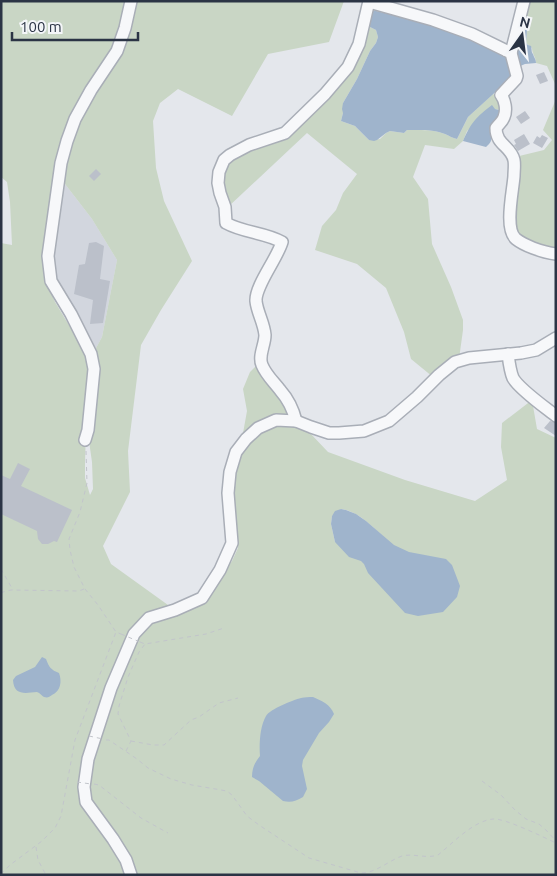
<svg xmlns="http://www.w3.org/2000/svg" width="557" height="876" font-family="Ubuntu,sans-serif">
<style>
.built{fill:#d2d6de}
.green{fill:#c9d6c5;fill-rule:evenodd}
.water{fill:#9fb4cc}
.building{fill:#bbc0ca}
.lines{fill:none;stroke-linecap:round;stroke-linejoin:round}
.minor-casing{stroke:#a9aeb7;stroke-width:14}
.path{stroke:#c2c5cb;stroke-width:1;stroke-dasharray:4 4;stroke-linecap:butt}
.minor{stroke:#f7f8fa;stroke-width:11}
.path-bridge{stroke:#c2c5cb;stroke-width:1;stroke-dasharray:4 4;stroke-linecap:butt}
</style>
<rect width="100%" height="100%" fill="#e4e7ec"/>
<!-- built -->
<path class="built" d="M65,184L92,219L117,260L102,337L96,348L85,335L57,288L52,260L57,221Z"/>
<!-- green -->
<g class="green">
<path d="M1,1H344L329,42L268,54L232,116L178,89L160,103L153,121L156,168L164,201L192,261L161,310L141,345L128,451L130,492L103,546L111,564L168,605L203,602L232,561L238,548L232,494L247,411L243,389L250,372L258,364L292,414L328,452L405,480L475,501L507,480L501,447L502,423L532,400L537,429L556,438V875H1V243L12,245L10,202L7,182L1,177ZM65,184L92,219L117,260L102,337L96,348L100,373L89,441L92,462L93,489L90,495L85,478V462L88,366L84,350L55,302L50,290L43,264L44,252ZM341,509C358,511 371,526 383,536L335,542L331,524L332,516Z"/>
<path d="M526,1H556V86L547,66L536,63C536,57 532,54 532,48L526,43L527,30L520,28Z"/>
<path d="M368,26L376,30L378,37L376,43L370,51L357,79L343,103V113L341,121L355,126L369,140L380,139L386,133L390,131L404,133L407,130C419,130 434,129 445,134C450,136 452,138 457,139L468,117L493,94L498,97L503,111L495,109L467,131L463,141L454,149L425,145L413,177L428,199L432,244L451,287L463,320V330L459,359L433,377L411,359L404,332L386,288L357,264L315,250L322,226L336,210L343,193L357,174L307,133L228,207L221,171L226,161L285,135L341,80Z"/>
<path d="M556,99V252L522,242L511,219L515,157L544,150L552,140L543,130Z"/>
</g>
<!-- water -->
<g class="water">
<path d="M372,10L427,23L485,46L504,56L507,59L512,77L468,117L457,139C452,138 450,136 445,134C434,129 419,130 407,130L404,133L390,131L386,133L377,140L374,141L369,140L355,126L341,121L343,113L342,109L343,103L357,79L370,51L376,43L378,37L376,30L368,26Z"/>
<path d="M521,29L527,30L526,43L528,45L531,46C532,49 531,52 533,54C534,58 536,59 536,63L525,64L518,67L515,52Z"/>
<path d="M492,105L495,109L503,111C499,116 494,123 491,129C488,137 496,139 486,147L463,141C471,123 476,117 492,105Z"/>
<path d="M341,509L346,510L356,514L366,521L394,545L409,552L446,559L452,565L460,586L457,597L443,612L418,616L405,613L368,573L364,564L361,561L349,557L335,542L331,524L332,516L335,511Z"/>
<path d="M42,657L46,659C49,667 51,670 59,673C62,681 61,691 52,695C49,697 48,698 44,697C42,696 40,693 37,692C25,693 14,696 13,680L16,676L35,667Z"/>
<path d="M313,697C322,701 330,704 334,714L329,722L319,733L303,760L302,766L307,789L303,797C296,801 291,803 283,801L259,781L252,777C252,768 255,762 260,756C259,744 260,726 266,716C270,709 293,700 301,698C305,697 309,697 313,697Z"/>
</g>
<!-- building -->
<g class="building">
<path d="M544,72L548,81L540,84L536,75Z"/>
<path d="M525,111L530,118L521,124L516,117Z"/>
<path d="M524,134L530,144L518,151L514,145L516,144L514,140Z"/>
<path d="M542,135L548,138L542,148L533,143L537,136L540,138Z"/>
<path d="M96,169L101,174L94,181L89,176Z"/>
<path d="M96,242L104,246L100,279L110,281L103,323L90,324L93,300L74,294L79,265L85,264L89,243Z"/>
<path d="M550,421L556,423V436L544,428Z"/>
<path d="M18,463L30,469L21,486L72,510L57,542L54,541L48,544H42L38,539L37,531L1,514V475L10,479Z"/>
</g>
<g class="lines">
<!-- minor casing -->
<g class="minor-casing">
<g id="minor">
<path d="M369,2L433,20L472,34L511,53L517,76L516,79L501,95C505,100 507,110 504,117C503,121 498,125 496,128C496,145 511,146 514,160C515,165 514,171 514,176C513,191 504,229 516,239C521,243 528,246 533,248C541,251 548,253 556,254"/>
<path d="M511,53L524,1"/>
<path d="M508,354C509,362 510,371 513,378C519,389 546,408 556,416"/>
<path d="M296,421C293,409 288,399 280,390C274,382 266,375 262,365C258,356 265,345 265,335C264,323 257,312 256,301C255,286 277,259 282,242C264,232 244,233 226,223L225,207L220,193L218,183L219,172L224,160L230,155L249,145L285,133L325,94L348,67L359,44L369,1"/>
<path d="M85,440L88,430L94,369L91,354L71,314L51,281L48,256L61,163L67,141L75,119L91,90L117,51L125,28L131,1"/>
<path d="M131,875L126,860L113,839L86,802L84,787L88,759L111,688L134,634L149,618L175,610L202,598L220,570L232,543L228,493L230,472L236,452L246,439L258,428L276,420L296,421L311,427L329,433H339L364,431L389,421L417,397L439,375L455,362L469,358L521,353L536,350L556,338"/>
</g>
</g>
<!-- path -->
<g class="path">
<path d="M86,451L87,483L80,512L69,539L70,550L74,567L85,589L98,605L116,632L121,634"/>
<path d="M1,569L13,590"/>
<path d="M1,593L3,592L11,590L79,591L84,589"/>
<path d="M140,642L145,644L206,634L224,628"/>
<path d="M106,740H109L137,759L148,768L171,779L192,785L227,791L232,795L247,816L259,825L309,858L361,873C376,873 388,861 402,856C413,853 426,859 438,855C453,843 473,821 493,819C505,818 543,837 556,843"/>
<path d="M131,741L153,745H164L191,720L199,717L219,703L238,698"/>
<path d="M126,751L131,741L118,714L119,706L128,677L139,652L145,644"/>
<path d="M482,781L501,795L515,810L526,819L539,824L547,831L556,841"/>
<path d="M94,784L99,785L141,818L168,833"/>
<path d="M36,847L38,860L46,875"/>
<path d="M1,874L10,865L42,841L55,828L61,816L75,740L116,632"/>
</g>
<!-- minor -->
<use href="#minor" class="minor"/>
<!-- path-bridge -->
<g class="path-bridge">
<path d="M121,634L140,642"/>
<path d="M89,736L103,739"/>
<path d="M77,782L91,784"/>
</g>
</g>
<!-- border -->
<rect width="557" height="876" fill="none" stroke="#2b3445" stroke-width="5"/>
<!-- north arrow -->
<g transform="translate(522 35) rotate(14)" stroke="#f4f6f9" stroke-width="4" paint-order="stroke">
<path d="M0-4L9 19L0 12L-9 19Z" fill="#2b3445"/>
<text y="-8" font-size="14" font-weight="bold" text-anchor="middle" fill="#2b3445">N</text>
</g>
<!-- scale -->
<path d="M12 32v8h126v-8" fill="none" stroke="#2b3445" stroke-width="2.5"/>
<text x="20" y="32" font-size="15" fill="#2b3445" stroke="#f4f6f9" stroke-width="4" paint-order="stroke">100 m</text>
</svg>
